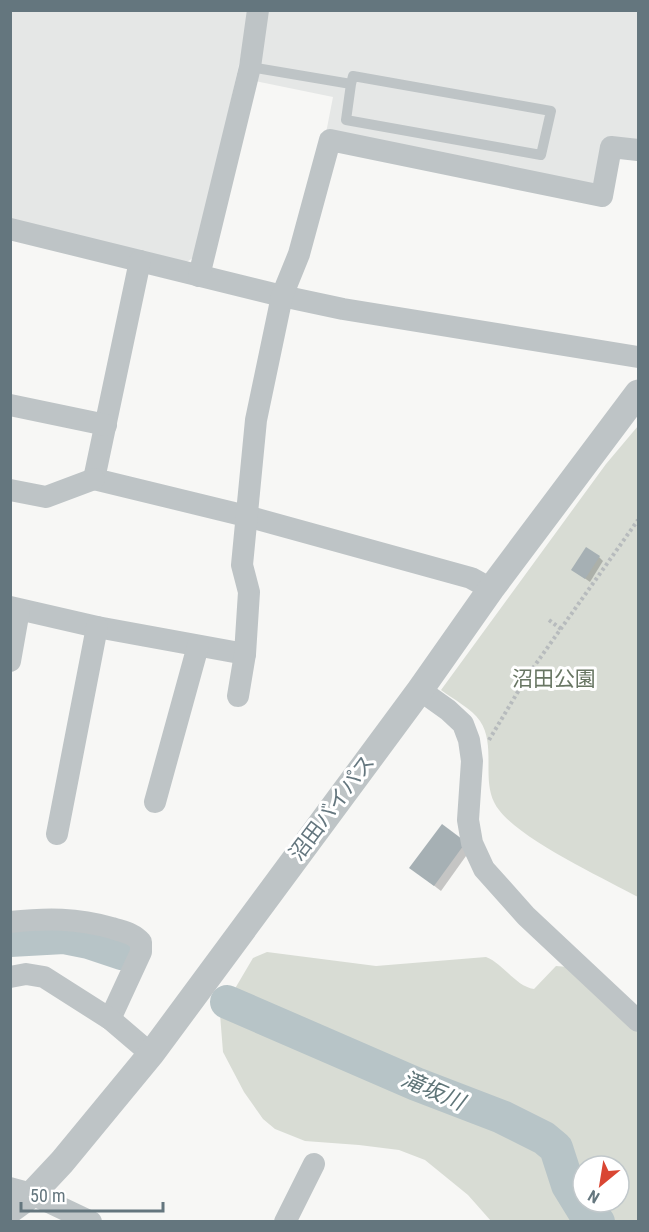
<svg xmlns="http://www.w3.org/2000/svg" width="649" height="1232" font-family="'Roboto Condensed','Noto Sans JP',sans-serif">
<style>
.built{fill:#e5e7e6}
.green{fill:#d8dcd4;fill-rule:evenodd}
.shadow{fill:#0003}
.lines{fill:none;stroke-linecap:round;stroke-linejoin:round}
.river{stroke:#b7c4c7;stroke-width:34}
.building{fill:#a6b0b4}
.path{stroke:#b7bbbd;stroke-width:4;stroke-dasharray:3 3;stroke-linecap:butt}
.service{stroke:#bec4c6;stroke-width:10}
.minor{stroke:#bec4c6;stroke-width:22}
.tertiary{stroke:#bec4c6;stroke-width:27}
.labels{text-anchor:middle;stroke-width:6;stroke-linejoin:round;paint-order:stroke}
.park-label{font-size:21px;fill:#687663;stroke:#fff}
.street-label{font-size:21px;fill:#64767e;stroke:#fff}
.water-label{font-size:22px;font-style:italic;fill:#5f7578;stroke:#fff}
</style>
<rect width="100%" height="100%" fill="#f7f7f5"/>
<!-- built -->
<g class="built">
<path d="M10,11H251L196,256L185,263L11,219Z"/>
<path d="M265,11H638V143L605,138L595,187L326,133L333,97L255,81Z"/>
</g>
<!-- green -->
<g class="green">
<path d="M638,426V897C604,878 509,835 494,802C482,777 496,745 480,721C472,709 453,699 441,690L606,464Z"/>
<path d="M267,952L376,966L486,957C504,964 515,986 534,989L556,966L568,967L638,1032V1221H491L468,1195L425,1160L399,1150L359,1145L305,1141L275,1129L263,1119L244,1092L223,1052L220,1014L253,958ZM583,1166H619V1202H583Z"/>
</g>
<!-- shadow -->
<g class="shadow">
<path d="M599,557L603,561L590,582L573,570Z"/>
<path d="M465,843L471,849L441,891L411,868Z"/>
</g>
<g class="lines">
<!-- river -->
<g class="river">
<path d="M10,940L64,937L89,942L122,953"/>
<path d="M227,1002L416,1084L502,1117L544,1138L556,1148L568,1185L584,1211L598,1222"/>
</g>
</g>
<!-- building -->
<g class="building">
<path d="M586,547L600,556L585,579L571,570Z"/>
<path d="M442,824L466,842L434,886L409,868Z"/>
</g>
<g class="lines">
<!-- path -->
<g class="path">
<path d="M549,620L561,629"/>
<path d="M489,740L528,675L638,520"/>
</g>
<!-- service -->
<path class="service" d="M250,67L351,84L353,76L551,111L541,155L346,120L351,84"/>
<!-- minor -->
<g class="minor">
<path d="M10,229L282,296L343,309L638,357"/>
<path d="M140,261L94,479L246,516L471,578L491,589"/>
<path d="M199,276L250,67L258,10"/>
<path d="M10,405L106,425"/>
<path d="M10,490L46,497L94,479"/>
<path d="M10,607L97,627L245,654"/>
<path d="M10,661L19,610"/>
<path d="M420,690L448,710L463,724L469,740L472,761L468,820L472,843L484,869L526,916L638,1021"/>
<path d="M238,696L245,654L249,592L242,565L256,420L282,296L299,254L330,140L602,196L611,147L638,150"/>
<path d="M155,802L198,646"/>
<path d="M57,834L97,627"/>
<path d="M10,922C48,918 76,918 112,928C124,932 133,933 141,942V952L110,1019"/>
<path d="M10,977L26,974L44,977L110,1019L151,1054"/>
<path d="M10,1188L32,1194L91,1222"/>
<path d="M285,1222L314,1164"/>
</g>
<!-- tertiary -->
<path class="tertiary" d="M10,1210L32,1194L62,1162L151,1054L420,690L491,589L638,393"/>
</g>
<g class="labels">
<!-- park labels -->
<g class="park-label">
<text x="554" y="686">沼田公園</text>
</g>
<!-- street labels -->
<g class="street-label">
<text transform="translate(332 808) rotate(-53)" y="7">沼田バイパス</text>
</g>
<!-- water labels -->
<g class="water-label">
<text transform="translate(433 1090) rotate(23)" y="8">滝坂川</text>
</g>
</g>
<!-- border -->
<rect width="649" height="1232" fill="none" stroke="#64767e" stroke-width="24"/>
<!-- north arrow -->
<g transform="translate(601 1184) rotate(210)"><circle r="28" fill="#ffffff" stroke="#c1c8cb" stroke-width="1.5"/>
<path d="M0-4.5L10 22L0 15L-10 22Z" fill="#d94633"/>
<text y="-9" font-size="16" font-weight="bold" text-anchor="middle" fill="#64767e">N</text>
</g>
<!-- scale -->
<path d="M21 1202v9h142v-9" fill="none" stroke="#64767e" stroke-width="3"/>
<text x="30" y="1202" font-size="18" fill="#64767e" stroke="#ffffff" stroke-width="4.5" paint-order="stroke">50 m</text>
</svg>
